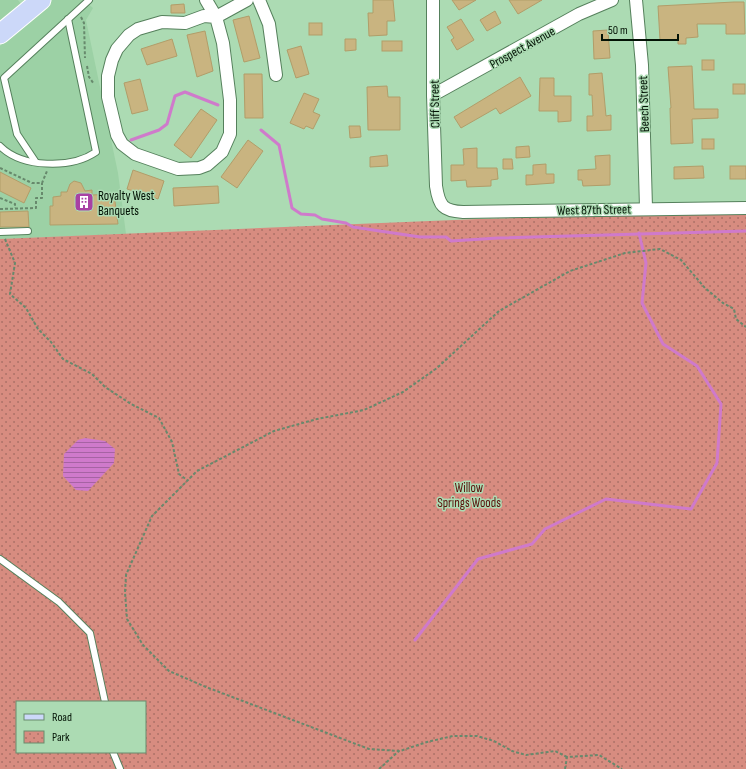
<svg xmlns="http://www.w3.org/2000/svg" width="746" height="769" font-family="'Sofia Sans Condensed',sans-serif">
<style>
.built{fill:#9cd1a5}
.park{fill:url(#park-dots);fill-rule:evenodd}
.water{fill:url(#water-rules)}
.lines{fill:none;stroke-linecap:round;stroke-linejoin:round}
.stream{stroke:#cf7acb;stroke-width:3}
.building{fill:#c9b480;stroke:#b19d69}
.service-casing{stroke:#55805c;stroke-width:8}
.minor-casing{stroke:#55805c;stroke-width:14}
.primary-casing{stroke:#fff;stroke-width:21}
.path{stroke:#67896c;stroke-width:2;stroke-dasharray:3 2;stroke-linecap:butt}
.service{stroke:#fff;stroke-width:6}
.minor{stroke:#fff;stroke-width:12}
.primary{stroke:#ccd8f9;stroke-width:19}
.labels{text-anchor:middle;stroke-width:3;stroke-linejoin:round;paint-order:stroke}
.street-label{font-size:13px;fill:#031205;stroke:#acdbb3}
.poi-label{font-size:13px;fill:#031205;stroke:#acdbb3;text-anchor:start}
.park-label{font-size:13px;fill:#580e09;stroke:#acdbb3}
</style>
<defs>
<pattern id="park-dots" width="8" height="8" patternUnits="userSpaceOnUse"><rect width="8" height="8" fill="#d78c80"/><path d="M2 2h.1M6 6h.1" fill="none" stroke="#ac7167" stroke-width="1.8" stroke-linecap="round"/></pattern>
<pattern id="water-rules" width="6" height="5" patternUnits="userSpaceOnUse"><rect width="6" height="5" fill="#cf7acb"/><path d="M0 2.5h6" fill="none" stroke="#a663a3"/></pattern>
</defs>
<rect width="100%" height="100%" fill="#acdbb3"/>
<!-- built -->
<g class="built">
<path d="M0,0H18L25,9L0,29Z"/>
<path d="M51,0H83L93,8L86,20L118,173L126,234L0,239V46Z"/>
</g>
<!-- park -->
<path class="park" d="M746,213V769H0V239L478,219ZM17,702H145V752H17Z"/>
<!-- water -->
<path class="water" d="M85,438L105,441L115,449L114,463L88,491L76,490L63,476L64,454L78,440Z"/>
<g class="lines">
<!-- stream -->
<g class="stream">
<path d="M261,130L279,145L292,208L301,214L315,215L322,219L346,223L353,227L420,237H446L451,241L498,238L746,231"/>
<path d="M131,140L159,130L167,124L175,96L185,92L218,105"/>
<path d="M415,640L478,559L532,544L545,529L606,499L691,509L717,463L721,404L697,366L663,344L642,303L646,263L639,233"/>
</g>
</g>
<!-- building -->
<g class="building">
<path d="M373,0H393L395,21H387V35L369,36L368,13H373Z"/>
<path d="M452,0H476L459,10Z"/>
<path d="M509,0H542L518,14Z"/>
<path d="M734,2H744L745,34H726V24H697L698,37L686,38V44H678V40H660L658,6Z"/>
<path d="M184,4L185,13H171V5Z"/>
<path d="M495,11L501,23L487,31L480,20Z"/>
<path d="M249,16L260,58L244,62L233,20Z"/>
<path d="M461,19L474,40L457,50L451,40L454,38L447,27Z"/>
<rect x="309" y="23" width="13" height="12"/>
<path d="M608,30L610,58L594,59L593,31Z"/>
<path d="M205,31L213,71L197,77L187,35Z"/>
<path d="M172,39L177,56L147,65L141,49Z"/>
<path d="M345,39H356V50L345,51Z"/>
<rect x="382" y="41" width="20" height="10"/>
<path d="M301,46L309,74L296,78L287,50Z"/>
<rect x="702" y="60" width="12" height="10"/>
<path d="M692,66L694,109H718V118L692,119L693,143L671,144L670,108H671L668,67Z"/>
<path d="M602,73L606,116L611,115V130L587,131V116H593L592,95H589V74Z"/>
<path d="M244,74H262L263,118H245Z"/>
<path d="M520,77L531,96L500,114L496,108L461,128L454,117Z"/>
<path d="M540,78H554V96H571V121L558,122V111H539Z"/>
<path d="M140,79L148,110L132,114L124,83Z"/>
<rect x="733" y="84" width="12" height="10"/>
<path d="M387,86L388,97H400V130H368L367,87Z"/>
<path d="M304,93L319,99L313,112L320,115L313,129L306,126L304,129L290,123Z"/>
<path d="M201,109L217,120L191,158L174,145Z"/>
<path d="M349,126H360L361,137L350,138Z"/>
<rect x="702" y="139" width="12" height="10"/>
<path d="M248,140L263,151L237,188L221,177Z"/>
<path d="M529,146L530,157L516,158V147Z"/>
<path d="M477,148V168H497L498,179L491,180V186L467,187L466,180L451,181V165H464L463,149Z"/>
<path d="M387,155L388,166L370,167V157Z"/>
<path d="M610,155V185L583,186L582,180H578V170L596,169L595,156Z"/>
<path d="M503,159H512L513,169H503Z"/>
<path d="M546,164V174H554V183L526,185V175H533V165Z"/>
<path d="M703,166L704,178L674,179V167Z"/>
<rect x="730" y="166" width="16" height="13"/>
<path d="M133,170L164,181L158,199L127,189Z"/>
<path d="M0,172L31,188L24,203L0,191Z"/>
<path d="M74,181L81,183L85,191L92,190V195L114,194L118,224L50,225V206H53V197L61,196V192H67L70,184Z"/>
<path d="M218,186L219,203L174,206L173,188Z"/>
<path d="M28,211L29,227H0V212Z"/>
</g>
<g class="lines">
<!-- service casing -->
<g class="service-casing">
<g id="service">
<path d="M0,146C22,168 71,169 96,152L68,19"/>
<path d="M35,161L17,134L4,78L89,0"/>
<path d="M0,232L28,231"/>
<path d="M0,559L59,602L90,633L105,702"/>
<path d="M113,752L120,769"/>
</g>
</g>
<!-- minor casing -->
<g class="minor-casing">
<g id="minor">
<path d="M206,0L216,17L223,43L230,100V134L222,152L207,165L199,168L178,169L135,154L122,144L117,135L108,97V76L112,60L117,49L129,35L138,29L162,22L185,23L204,16L216,17L247,0"/>
<path d="M259,0L269,24L276,75"/>
<path d="M433,0V95L436,186C439,206 443,211 463,212L746,208"/>
<path d="M636,0L642,65L646,208"/>
<path d="M433,95L579,14L612,0"/>
</g>
</g>
<!-- primary casing -->
<g class="primary-casing">
<path id="primary" d="M0,34L41,0"/>
</g>
<!-- path -->
<g class="path">
<path d="M81,17L84,23L85,58"/>
<path d="M87,66L89,77L94,84"/>
<path d="M0,168L32,183H42L47,171"/>
<path d="M0,198L15,204V208"/>
<path d="M0,209L36,208V198H42V183"/>
<path d="M5,239L15,263L10,294L26,308L38,329L51,342L63,359L92,374L105,387L131,404L159,418L172,442L179,474L187,480"/>
<path d="M567,757L555,751L526,755L512,751L494,741L477,736H453L427,742L400,751L369,749L206,687L169,671L143,645L127,619L125,592L126,575L152,516L197,471L274,431L317,419L364,410L403,392L437,368L499,311L570,271L625,253L660,249L681,260L705,288L723,303L734,309L736,319L746,327"/>
<path d="M379,769L399,751"/>
<path d="M565,769L567,757L599,755L622,769"/>
</g>
<!-- service -->
<use href="#service" class="service"/>
<!-- minor -->
<use href="#minor" class="minor"/>
<!-- primary -->
<use href="#primary" class="primary"/>
</g>
<!-- icons -->
<defs>
<g id="building-square" transform="scale(1)"><rect x="-9" y="-9" width="18" height="18" rx="4" fill="#a841a4" stroke="#acdbb3"/><path d="M-4-6H4V6H1V3H-1V6H-4ZM-2.5-4.3h1.7v1.8h-1.7ZM.8-4.3h1.7v1.8H.8ZM-2.5-1h1.7V.8h-1.7ZM.8-1h1.7V.8H.8Z" fill="#fff"/></g>
</defs>
<g fill-rule="evenodd">
<use href="#building-square" x="84" y="202"/>
</g>
<g class="labels">
<!-- street labels -->
<g class="street-label">
<text transform="translate(522 47) rotate(-29)" y="5">Prospect Avenue</text>
<text transform="translate(434 104) rotate(-91)" y="5">Cliff Street</text>
<text transform="translate(643 104) rotate(-92)" y="5">Beech Street</text>
<text transform="translate(594 209) rotate(-1)" y="5">West 87th Street</text>
</g>
<!-- poi labels -->
<g class="poi-label">
<text x="98" y="200">Royalty West<tspan x="98" dy="15">Banquets</tspan></text>
</g>
<!-- park labels -->
<g class="park-label">
<text x="469" y="492">Willow<tspan x="469" dy="15">Springs Woods</tspan></text>
</g>
</g>
<!-- legend -->
<rect x="16" y="701" width="130" height="52" fill="#acdbb3" stroke="#688b6d"/>
<rect x="24" y="714" width="20" height="6" fill="#ccd8f9" stroke="#688b6d"/>
<text x="52" y="721" font-size="12" fill="#031205">Road</text>
<rect x="24" y="731" width="20" height="12" fill="url(#park-dots)" stroke="#688b6d"/>
<text x="52" y="741" font-size="12" fill="#031205">Park</text>
<!-- scale -->
<path d="M602 34v6h76v-6" fill="none" stroke="#031205" stroke-width="2"/>
<text x="608" y="34" font-size="12" fill="#031205" stroke="#acdbb3" stroke-width="3" paint-order="stroke">50 m</text>
</svg>
